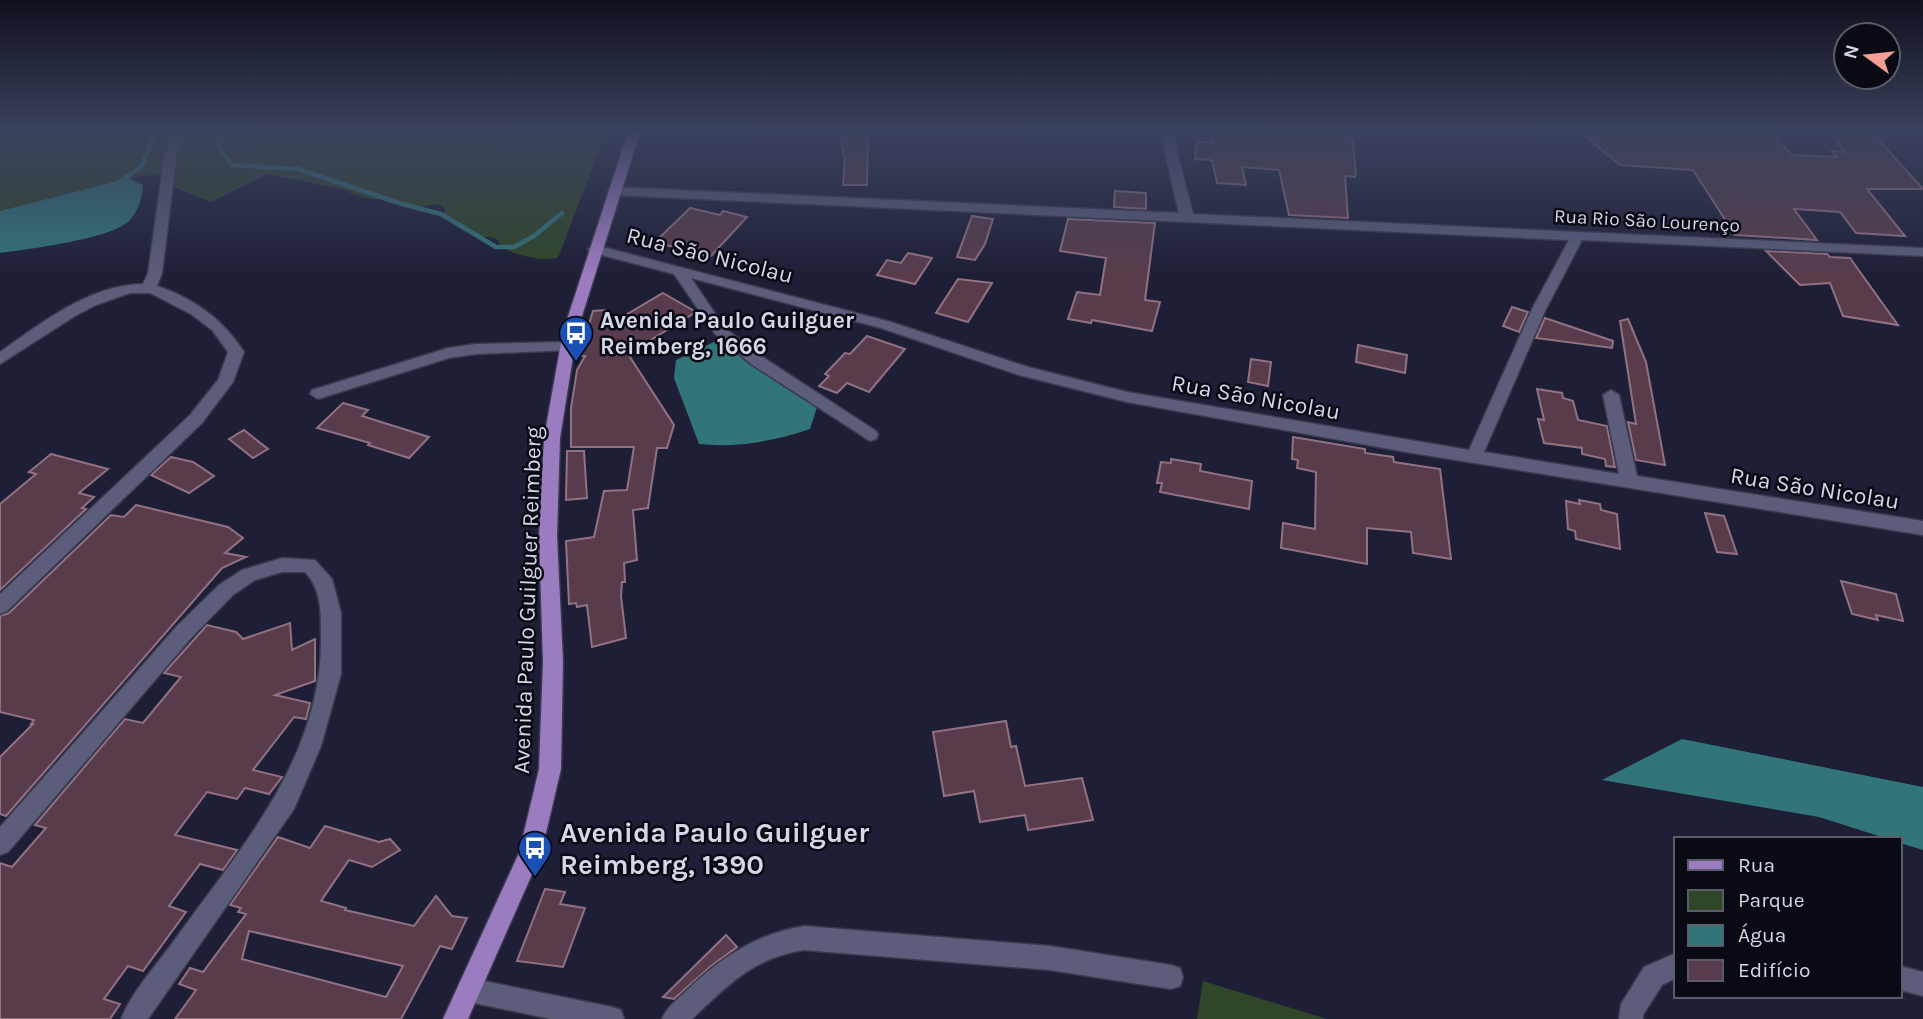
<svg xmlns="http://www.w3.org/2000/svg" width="1923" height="1019" font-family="Karla,sans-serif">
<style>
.green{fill:#304629}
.water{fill:#327578}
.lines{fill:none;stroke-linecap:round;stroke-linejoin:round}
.stream{stroke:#327578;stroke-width:4.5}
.building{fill:#583c4b;stroke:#917283;stroke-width:2;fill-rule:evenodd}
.minor-casing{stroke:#3a394e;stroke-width:3}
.major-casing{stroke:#3a394e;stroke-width:3}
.minor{fill:#5b5d7a;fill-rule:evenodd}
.major{fill:#9b7cc0;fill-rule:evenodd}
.labels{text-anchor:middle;stroke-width:5;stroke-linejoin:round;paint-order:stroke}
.far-street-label{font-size:19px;fill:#d5d6e7;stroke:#0a0a15}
.street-label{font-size:23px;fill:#d5d6e7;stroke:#0a0a15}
.poi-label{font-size:23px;font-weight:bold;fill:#d5d6e7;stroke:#0a0a15;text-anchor:start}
.near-poi-label{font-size:28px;font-weight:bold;fill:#d5d6e7;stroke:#0a0a15;text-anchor:start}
</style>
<rect width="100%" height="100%" fill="#1e1f37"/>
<!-- green -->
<g class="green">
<path d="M0,132H606L558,258C537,261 520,256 501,247L498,240C492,236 488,238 482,237C467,233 454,221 443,216L445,209L439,204L418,207L391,199H371L351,194L350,191L267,174L211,202L174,187L171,172L129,178L0,211Z"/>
<path d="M1203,981L1327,1019H1197Z"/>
</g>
<!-- water -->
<g class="water">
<path d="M129,178L143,185C142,199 139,209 130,220C113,239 28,249 0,253V211Z"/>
<path d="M714,342L741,354L817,407L810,429C775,441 737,448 699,444L674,378L676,360Z"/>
<path d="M1682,739L1923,787V850L1900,843V839H1888L1819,817L1602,780Z"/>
</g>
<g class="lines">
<!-- stream -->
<g class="stream">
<path d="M229,132L217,143L232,165L298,169L402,204L441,214L496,247H514L534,236L562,213"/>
<path d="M114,185L141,167L156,132"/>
</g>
</g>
<!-- building -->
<g class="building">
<path d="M842,132H868L867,185H843L845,159L840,140H844Z"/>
<path d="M1212,132H1349L1350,139L1353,140L1356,174L1355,177L1345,176L1348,218L1289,215L1279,170L1242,167L1246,185L1217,183L1212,160L1195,159L1197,142H1213Z"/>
<path d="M1580,132H1773L1791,155L1837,157L1832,151L1845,152L1829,132H1872L1923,189H1867L1905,236L1856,233L1840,212L1794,209L1817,240L1735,235L1693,170L1620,165Z"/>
<path d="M1115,191L1146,193V209L1114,207Z"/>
<path d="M690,208L720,215L723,211L747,217L710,257L655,242Z"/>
<path d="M972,216L993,219L985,244L975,260L957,257Z"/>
<path d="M1068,219L1155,223L1145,300L1160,302L1152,331L1092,320L1091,323L1068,319L1077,292L1100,295L1106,258L1060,251Z"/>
<path d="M1766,251L1827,254L1830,257L1850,258L1898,325L1843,316L1830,283L1800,285Z"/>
<path d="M908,253L932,258L915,284L877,275L887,260L901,263Z"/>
<path d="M958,279L992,283L968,322L936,313Z"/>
<path d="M663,293L696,312L628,354L674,425L667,448H657L648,508L633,510L637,560L624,563L625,582H622L621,596L626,638L592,647L587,605L577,607L576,603L569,604L566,541L594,537L604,491L627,490L634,447H571V408L577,370L585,356H579L593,311L606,310L612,323Z"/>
<path d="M1512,307L1528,312L1519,332L1503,326Z"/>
<path d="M1545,318L1613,341L1612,348L1536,338Z"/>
<path d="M1628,319L1646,362L1665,465L1636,460L1628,422L1636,424L1620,321Z"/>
<path d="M867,336L905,349L869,392L847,383L837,393L819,386L829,376L825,374L845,353L850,354Z"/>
<path d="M1358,345L1407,355L1405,373L1356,362Z"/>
<path d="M1251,359L1271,362L1268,386L1248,382Z"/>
<path d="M1537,389L1562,393L1563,398L1573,401L1578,420L1607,426L1615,467L1606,466L1605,459L1582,454V448L1544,443L1538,419L1544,420Z"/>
<path d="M343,403L368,410L362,416L429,437L409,458L368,445L370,443L317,428Z"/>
<path d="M244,430L268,449L253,458L229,439Z"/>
<path d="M1293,437L1365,449V453L1393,457L1394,462L1440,469L1451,559L1413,553L1411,532L1367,528V564L1281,548L1283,523L1315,529L1316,472L1297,468L1298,460L1292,459Z"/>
<path d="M567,451H584L587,498L566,500Z"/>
<path d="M51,454L108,469L79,493L94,497L82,508L86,509L0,590V504L36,474L29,472Z"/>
<path d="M171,457L193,462L214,476L189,493L151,475Z"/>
<path d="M1171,459L1201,464L1200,471L1252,481L1249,509L1160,492L1162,483H1157L1161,462L1171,463Z"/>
<path d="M1579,500L1600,504L1601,510L1617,514L1620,549L1576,539L1575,531L1568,529L1566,501L1580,504Z"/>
<path d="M136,505L228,527L243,538L225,553L246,557L222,568L6,816L0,814V757L33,724H31L34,720L0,712V616L9,613L111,515L124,517Z"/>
<path d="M1705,513L1724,516L1737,554L1717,552Z"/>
<path d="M1841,581L1896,594L1903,621L1876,615L1878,620L1852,614Z"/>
<path d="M290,623L292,650L315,639V681L275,695L310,703L306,719L294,717L253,770L282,777L269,794L245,788L237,799L207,792L175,835L237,850L223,870L200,864L169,906L186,912L143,971L128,966L104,999L120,1004L110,1019H0V863L12,867L46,828L35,825L125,719L143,723L181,677L164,673L207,625L236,632L243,639Z"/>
<path d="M1006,721L1011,747L1016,746L1025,786L1082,778L1093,820L1028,830L1025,815L980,822L974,791L944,796L933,732Z"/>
<path d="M325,826L379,842L390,839L400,850L372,867L349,860L321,901L346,908L345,910L414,926L436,896L452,916L467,918L452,949L440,946L401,1019H175L196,990L179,984L190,968L203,972L246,914L238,912L241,908L230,905L278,837L310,848ZM249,931L403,966L386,997L242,959Z"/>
<path d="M545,889L565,892L560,904L585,908L563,967L517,961Z"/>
<path d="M726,935L737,947L711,966L674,999L663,997Z"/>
</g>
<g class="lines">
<!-- minor casing -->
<g class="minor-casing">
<g id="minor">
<path d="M174,132H186L177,152L162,273L157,286C193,298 223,319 244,352L233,382L202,423L7,611L0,614V594L190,415L218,380L228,352L212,330L191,314L150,293H130L96,305L75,316L0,364V352C43,322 89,285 143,284L148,273L165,152Z"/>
<path d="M1160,132H1172L1193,214L1923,248V256L1582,240L1546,309L1484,452L1619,474L1603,395L1611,390L1619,395L1637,476L1923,521V535L1412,453L1127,402L1019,375L881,328L691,278L725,328L761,356L876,431L878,435L876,439L870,441L751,364L715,334L674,274L590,252L588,249L595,245L891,322L1028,367L1127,392L1469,450L1532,309L1569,240L614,195L608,191L614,187L1179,213Z"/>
<path d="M567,342L572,344L575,347L572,350L476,354L449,358L318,399L310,394L312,390L448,348L476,344Z"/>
<path d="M282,558L315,560L332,579L341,613V674L321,746L294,809L148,1019H121C132,992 154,968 171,945C237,852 320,762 321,642C321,617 323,591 305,572H282L255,580L233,595L191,638L8,852L0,855V827L177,626L219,585L242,570Z"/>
<path d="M804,926L1050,946L1171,965L1180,968L1183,977L1180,986L1171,989L1050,970L804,950C753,958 728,985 692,1019H662C667,1007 677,1000 686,991C721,957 756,934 804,926Z"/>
<path d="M1676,953V978L1662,985L1643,1015V1019H1619L1621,1004L1644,967Z"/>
<path d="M1900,966L1923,972V996L1900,990Z"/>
<path d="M469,978L612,1007L621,1010L624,1019H551L469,1002L460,999L457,990L460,981Z"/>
</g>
</g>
<!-- major casing -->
<g class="major-casing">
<path id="major" d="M628,132H640L577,332L560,438L557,536L563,662L561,769L541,854L468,1019H443L519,853L539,769L543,662L539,536L544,438L563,332Z"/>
</g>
<!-- minor -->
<use href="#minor" class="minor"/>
<!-- major -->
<use href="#major" class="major"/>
</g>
<!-- sky -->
<linearGradient id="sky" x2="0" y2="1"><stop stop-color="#10111e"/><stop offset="0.48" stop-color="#3b425e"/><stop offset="1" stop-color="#3b425e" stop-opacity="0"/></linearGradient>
<rect width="1923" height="275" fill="url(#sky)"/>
<!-- icons -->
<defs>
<g id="bus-pin" transform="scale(1.75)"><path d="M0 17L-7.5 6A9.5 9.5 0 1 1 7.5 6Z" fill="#1a4fb4" stroke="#0a0a15"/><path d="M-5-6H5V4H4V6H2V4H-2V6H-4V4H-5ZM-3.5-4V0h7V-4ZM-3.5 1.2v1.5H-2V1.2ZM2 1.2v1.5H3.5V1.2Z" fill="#fff"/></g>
</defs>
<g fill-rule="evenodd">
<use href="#bus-pin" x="576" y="333"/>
<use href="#bus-pin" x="535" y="848"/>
</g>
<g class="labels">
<!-- far-street labels -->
<g class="far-street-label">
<text transform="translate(1647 220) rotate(3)" y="7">Rua Rio São Lourenço</text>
</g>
<!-- street labels -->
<g class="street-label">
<text transform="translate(710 255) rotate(14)" y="8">Rua São Nicolau</text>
<text transform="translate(1256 397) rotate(10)" y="8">Rua São Nicolau</text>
<text transform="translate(1815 488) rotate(9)" y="8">Rua São Nicolau</text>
<text transform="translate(527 600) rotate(-88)" y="8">Avenida Paulo Guilguer Reimberg</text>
</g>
<!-- poi labels -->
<g class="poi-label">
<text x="600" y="328">Avenida Paulo Guilguer<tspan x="600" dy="26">Reimberg, 1666</tspan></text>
</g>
<!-- near-poi labels -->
<g class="near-poi-label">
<text x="560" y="842">Avenida Paulo Guilguer<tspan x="560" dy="32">Reimberg, 1390</tspan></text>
</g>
</g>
<!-- legend -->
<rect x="1674" y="837" width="228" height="161" fill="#0a0a15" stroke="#5b5c69" stroke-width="2"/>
<rect x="1688" y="860" width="35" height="10" fill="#9b7cc0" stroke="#5b5c69" stroke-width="2"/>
<text x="1738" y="872" font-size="21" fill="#d5d6e7">Rua</text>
<rect x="1688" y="890" width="35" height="21" fill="#304629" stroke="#5b5c69" stroke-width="2"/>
<text x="1738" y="907" font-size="21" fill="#d5d6e7">Parque</text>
<rect x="1688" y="925" width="35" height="21" fill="#327578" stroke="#5b5c69" stroke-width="2"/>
<text x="1738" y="942" font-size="21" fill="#d5d6e7">Água</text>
<rect x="1688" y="960" width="35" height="21" fill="#583c4b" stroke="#5b5c69" stroke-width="2"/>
<text x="1738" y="977" font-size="21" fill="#d5d6e7">Edifício</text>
<!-- north arrow -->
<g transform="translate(1867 56) rotate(285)"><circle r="33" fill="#0a0a15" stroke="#5b5c69" stroke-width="2"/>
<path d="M0-5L12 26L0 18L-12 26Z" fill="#f59c93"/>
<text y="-10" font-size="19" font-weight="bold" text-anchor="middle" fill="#d5d6e7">N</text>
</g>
</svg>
